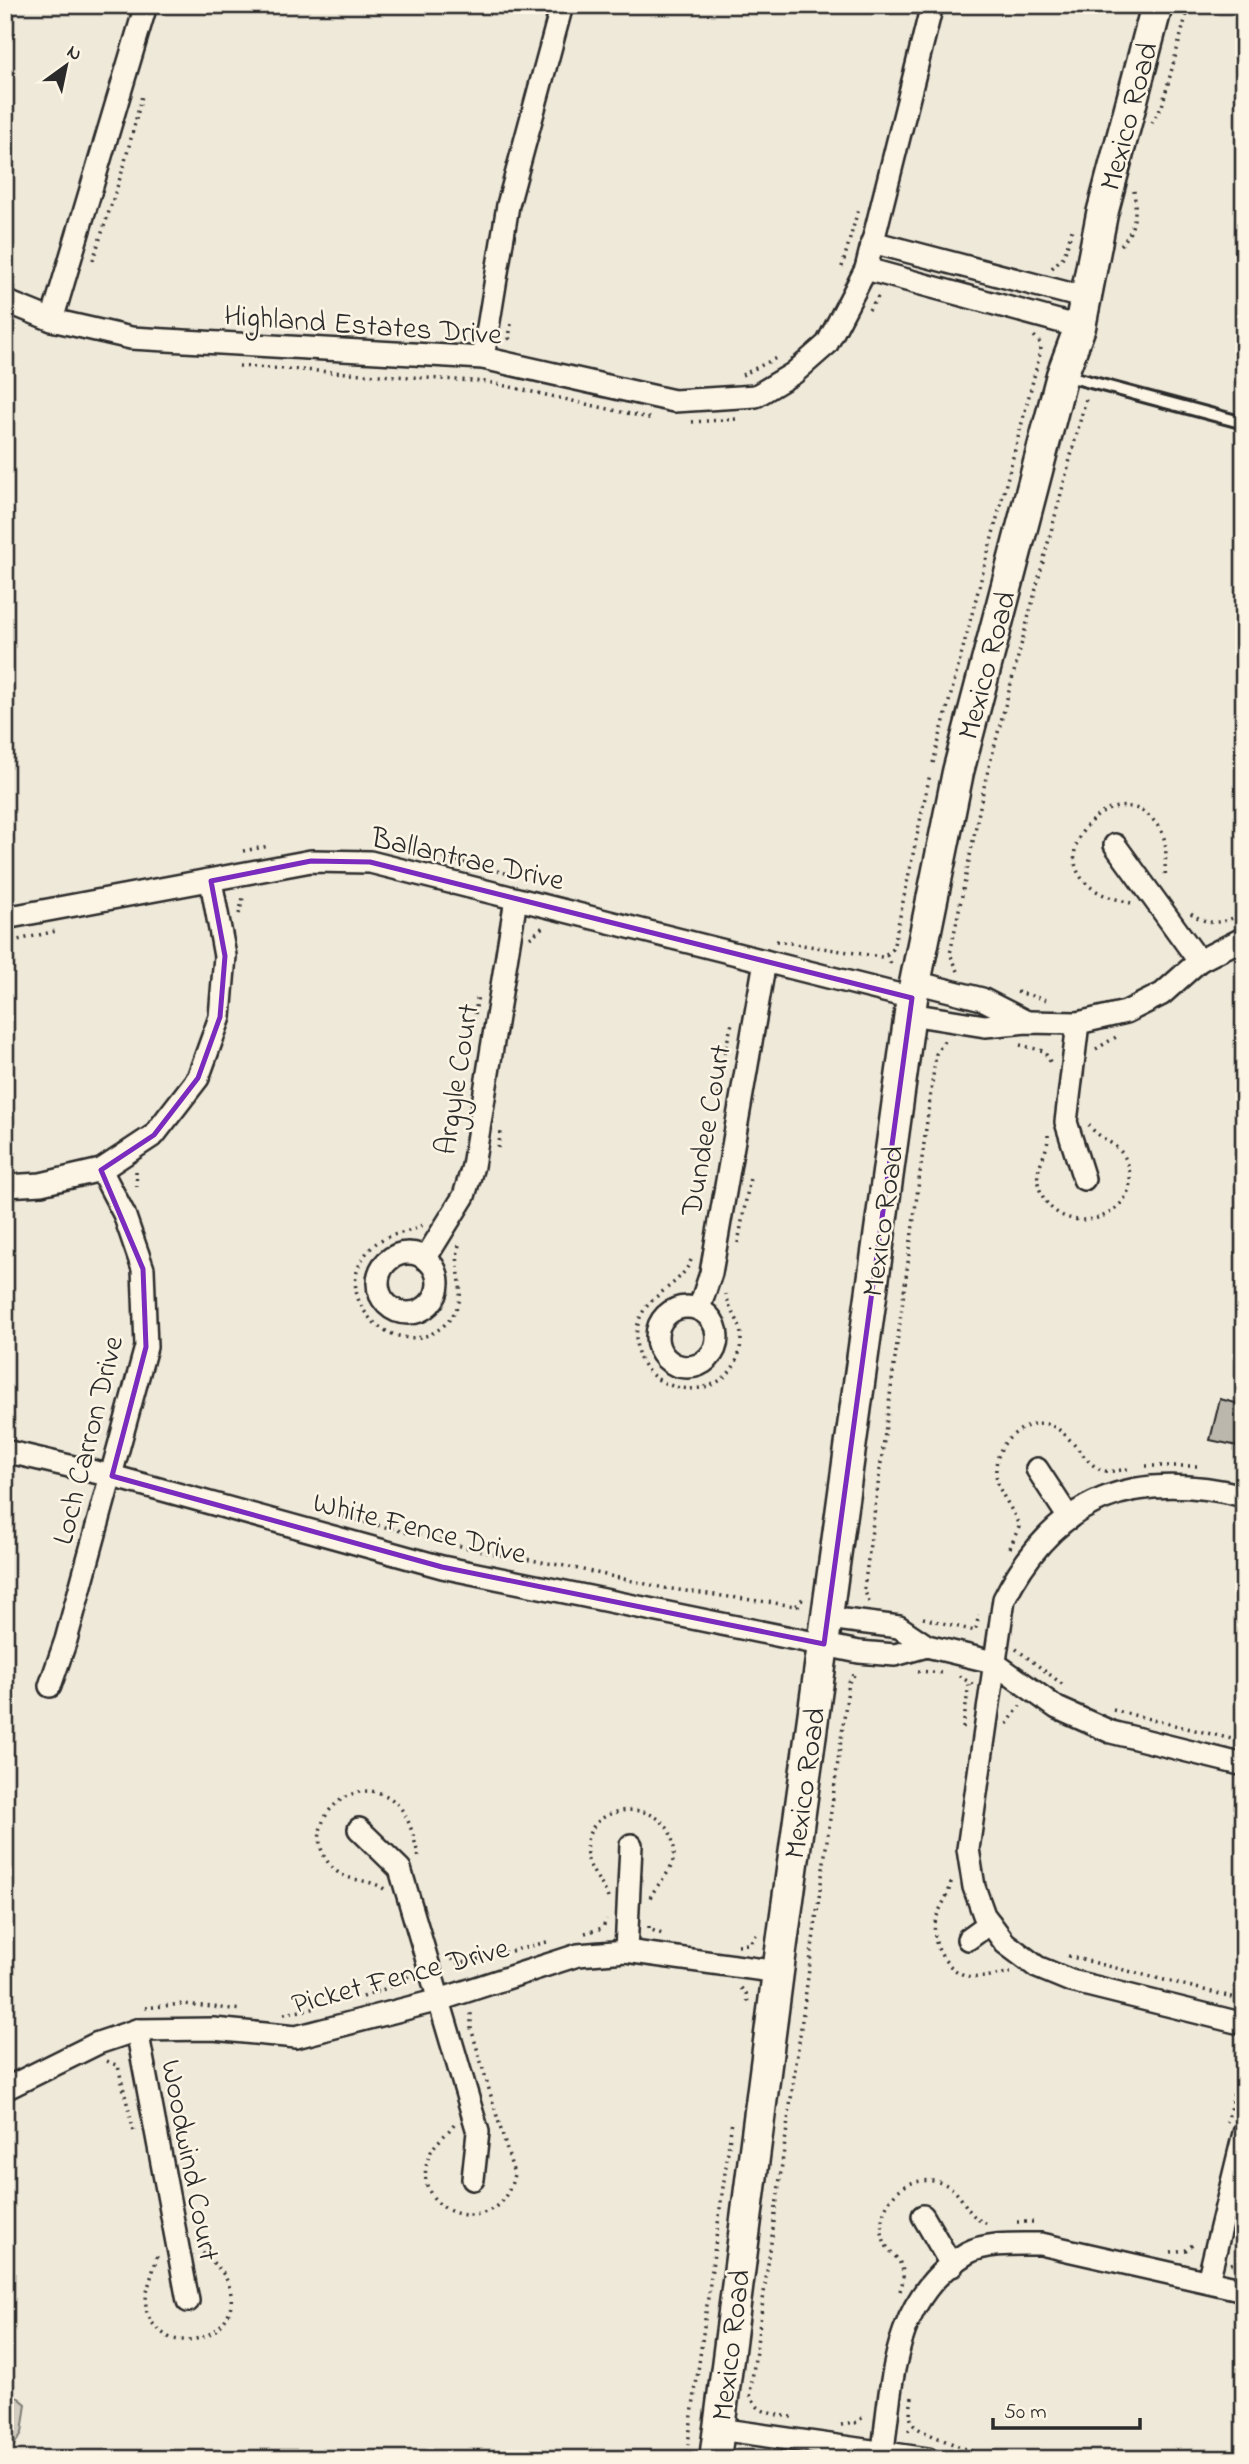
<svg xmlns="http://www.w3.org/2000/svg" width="1249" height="2464" font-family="'Indie Flower',sans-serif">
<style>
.green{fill:#d2cdc0;stroke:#7e7c76;stroke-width:2}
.building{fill:#bcb7ac;stroke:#2b2b2b;stroke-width:2}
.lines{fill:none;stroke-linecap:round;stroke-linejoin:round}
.lane-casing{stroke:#2b2b2b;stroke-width:16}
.street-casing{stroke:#2b2b2b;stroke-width:26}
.secondary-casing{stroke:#2b2b2b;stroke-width:35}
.path{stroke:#2b2b2b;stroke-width:3.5;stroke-dasharray:2 5;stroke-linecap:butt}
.lane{stroke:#fcf5e5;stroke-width:10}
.street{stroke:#fcf5e5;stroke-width:21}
.secondary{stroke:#fcf5e5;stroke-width:30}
.marked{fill:none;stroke:#7b2cbf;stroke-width:5;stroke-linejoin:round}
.labels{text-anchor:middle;stroke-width:5;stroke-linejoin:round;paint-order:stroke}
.street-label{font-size:30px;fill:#2b2b2b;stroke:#fcf5e5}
</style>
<rect width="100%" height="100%" fill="#efe9da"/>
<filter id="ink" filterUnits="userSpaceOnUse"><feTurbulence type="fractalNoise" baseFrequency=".0143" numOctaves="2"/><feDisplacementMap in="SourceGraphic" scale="14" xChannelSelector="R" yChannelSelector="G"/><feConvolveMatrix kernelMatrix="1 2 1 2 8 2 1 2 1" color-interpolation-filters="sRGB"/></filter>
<g filter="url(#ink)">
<!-- green -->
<path class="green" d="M5,2387L26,2404L22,2433L5,2459Z"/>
<!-- building -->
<path class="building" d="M1220,1399L1244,1405V1434L1241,1433L1238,1446L1210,1440Z"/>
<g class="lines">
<!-- lane casing -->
<g class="lane-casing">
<path id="lane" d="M1064,375L1244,423"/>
</g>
<!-- street casing -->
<g class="street-casing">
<g id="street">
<path d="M872,242L1086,298"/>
<path d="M866,269L1080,327"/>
<path d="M5,301L52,320L131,338L483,358L674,401L756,396L794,373L827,344L866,269L932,5"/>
<path d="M52,320L146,5"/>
<path d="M483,358L508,205L562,5"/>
<path d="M1115,845L1199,961"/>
<path d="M5,918L311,861L370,862L912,998"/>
<path d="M915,982L982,999L1025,1021"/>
<path d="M910,1014L985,1026L1027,1022L1078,1023L1126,1012L1162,994L1199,961L1244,938"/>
<path d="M1078,1023L1066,1122L1084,1179"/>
<path d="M5,1186L41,1184L101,1170L154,1135L198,1078L220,1017L225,956L211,881"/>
<circle cx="408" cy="1283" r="30"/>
<path d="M425,1259L464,1196L473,1166L516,899"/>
<circle cx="687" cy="1337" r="30"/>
<path d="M699,1309L711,1273L765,961"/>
<path d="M5,1451L112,1476L442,1567L859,1652L895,1655L927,1646"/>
<path d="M1037,1469L1069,1518"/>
<path d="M1244,1496C1135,1469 1056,1496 1004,1599L968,1849L974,1887L984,1915L1005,1943L1037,1967L1071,1981L1244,2024"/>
<path d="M828,1618L899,1627L927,1646L993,1662L1057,1708L1111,1732L1244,1765"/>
<path d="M50,1686L66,1640L146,1347L143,1269L124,1214L101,1170"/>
<path d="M359,1829L400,1869L478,2132L473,2179"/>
<path d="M968,1939L990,1923"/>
<path d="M626,1951L631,1845"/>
<path d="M137,2030L188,2301"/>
<path d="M5,2089L98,2043L137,2030L213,2029L296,2037L439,2000L578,1955L626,1951L778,1972"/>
<path d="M923,2216L952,2266"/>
<path d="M1208,2281L1244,2133"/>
<path d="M719,2429L928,2459"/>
<path d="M882,2459C892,2382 892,2298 967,2253C987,2242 1019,2244 1041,2244L1244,2290"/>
</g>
</g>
<!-- secondary casing -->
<g class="secondary-casing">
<path id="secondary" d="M715,2459L778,1972L912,998L958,772L1062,375L1080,327L1102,214L1157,5"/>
</g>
<!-- path -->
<g class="path">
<path d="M1152,123L1162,106L1189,5"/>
<path d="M1121,245C1135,230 1137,212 1134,191"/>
<path d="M93,260L123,169L142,96"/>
<path d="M842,267L858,210"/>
<path d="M1052,268L1064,256L1072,230"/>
<path d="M869,310L880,294"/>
<path d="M511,324L509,338L513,343"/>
<path d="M239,366L488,382L653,419"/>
<path d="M742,375L776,358"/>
<path d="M692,422L737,419"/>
<path d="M933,763L1041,350L1040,343L1034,336"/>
<path d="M402,847L517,876"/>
<path d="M243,851L269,846"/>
<path d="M1131,903C1121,900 1109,898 1100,893C1030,857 1122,762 1161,831C1170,848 1163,861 1166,878"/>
<path d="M1191,913C1210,928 1222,922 1244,914"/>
<path d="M239,914L244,894"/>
<path d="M530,938L543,927"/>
<path d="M776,941L882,957L893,949L930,774"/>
<path d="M5,943L56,931"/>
<path d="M887,955L891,964"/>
<path d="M958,971L950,954L985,782L1087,395"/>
<path d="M1017,992L1047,1000"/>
<path d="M474,1021L478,994"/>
<path d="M1020,1045L1044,1051L1052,1065"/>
<path d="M1096,1049L1116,1037"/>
<path d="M718,1102L723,1058L732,1023"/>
<path d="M1048,1135C1049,1154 1033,1167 1039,1187C1056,1245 1148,1220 1127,1162C1119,1142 1100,1141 1089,1125"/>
<path d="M498,1148L501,1132"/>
<path d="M136,1171L137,1191"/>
<path d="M422,1225C407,1235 387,1232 373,1246C317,1299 409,1377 453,1315C470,1290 451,1267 460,1242"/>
<path d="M738,1243L750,1178"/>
<path d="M691,1260C680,1288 645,1294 638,1324C620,1399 739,1415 741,1339C742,1321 729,1310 726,1294"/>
<path d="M1146,1466H1198"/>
<path d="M337,1515L485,1552L565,1566L664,1588L796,1606L805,1596"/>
<path d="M1010,1548L1019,1527C1014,1508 997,1493 996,1473C995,1459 1001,1444 1013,1435C1059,1398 1075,1459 1101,1470C1109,1473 1120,1470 1128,1469"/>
<path d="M869,1602L864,1589L936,1054L944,1041"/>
<path d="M798,1605L800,1611"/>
<path d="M923,1618L975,1631L979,1615"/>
<path d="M1016,1649L1066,1687"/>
<path d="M918,1671L945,1673"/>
<path d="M959,1676L974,1685"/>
<path d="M1113,1710L1244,1742"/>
<path d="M1007,1724L1020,1706"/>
<path d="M963,1728L969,1683"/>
<path d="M951,1882C949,1897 938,1908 935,1923C931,1947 948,1973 972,1977C985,1979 998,1973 1011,1973"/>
<path d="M384,1889C368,1877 346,1884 331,1866C291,1820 366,1760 402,1810C412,1824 415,1845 420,1861"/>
<path d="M608,1898C603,1882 589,1872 587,1855C578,1799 676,1792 674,1854C673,1874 656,1883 649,1900"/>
<path d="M649,1926V1929L665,1935"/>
<path d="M585,1933L603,1928L606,1919"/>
<path d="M738,1945L749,1944L757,1934"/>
<path d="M448,1953L454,1963L467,1962L547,1942"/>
<path d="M1068,1956L1244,2000"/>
<path d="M741,1988L746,1993L748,2002"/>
<path d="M363,1997L405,1981L410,1973"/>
<path d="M145,2008L183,2004L242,2010"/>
<path d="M284,2014L318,2008"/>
<path d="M107,2061L118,2066L134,2132"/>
<path d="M1227,2123L1244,2050"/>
<path d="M454,2124C446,2136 432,2144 428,2159C409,2216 501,2243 514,2174L471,2028V2011"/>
<path d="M1017,2222H1034"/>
<path d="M1238,2251L1244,2265"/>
<path d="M1171,2252L1186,2250L1196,2242"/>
<path d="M157,2256C149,2291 131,2314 170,2338C204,2348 243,2321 228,2283C223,2269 209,2260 199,2249"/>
<path d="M1231,2264L1241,2261"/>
<path d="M900,2291C903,2282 905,2274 901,2265C897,2256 888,2251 885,2243C876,2222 886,2197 905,2186C916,2180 930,2179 942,2183C965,2191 965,2219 989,2224"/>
<path d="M912,2397C911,2406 908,2416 913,2424C918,2433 975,2451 990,2459"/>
<path d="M792,2417C774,2414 756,2414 750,2394L849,1682L856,1672"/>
<path d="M841,2425L855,2423L866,2415"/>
<path d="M908,2431L914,2427"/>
<path d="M686,2459L732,2121"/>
</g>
<!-- lane -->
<use href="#lane" class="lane"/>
<!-- street -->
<use href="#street" class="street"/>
<!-- secondary -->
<use href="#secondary" class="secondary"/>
</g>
</g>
<!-- marked area -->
<path class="marked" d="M311,861L370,862L912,998L824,1644L442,1567L112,1476L146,1347L143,1269L101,1170L154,1135L198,1078L220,1017L225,956L211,881Z"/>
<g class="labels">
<!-- street labels -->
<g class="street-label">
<text transform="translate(1128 116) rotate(-75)" y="10">Mexico Road</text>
<text transform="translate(363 324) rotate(4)" y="10">Highland Estates Drive</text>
<text transform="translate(986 665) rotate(-75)" y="10">Mexico Road</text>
<text transform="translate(468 858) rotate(13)" y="10">Ballantrae Drive</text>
<text transform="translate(456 1079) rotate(-81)" y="10">Argyle Court</text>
<text transform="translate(705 1130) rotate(-80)" y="10">Dundee Court</text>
<text transform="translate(882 1221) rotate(-82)" y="10">Mexico Road</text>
<text transform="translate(87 1440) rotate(-76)" y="10">Loch Carron Drive</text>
<text transform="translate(420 1527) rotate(14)" y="10">White Fence Drive</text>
<text transform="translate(804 1783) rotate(-82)" y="10">Mexico Road</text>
<text transform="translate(400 1975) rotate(-15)" y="10">Picket Fence Drive</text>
<text transform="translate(191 2160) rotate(79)" y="10">Woodwind Court</text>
<text transform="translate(730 2345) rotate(-83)" y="10">Mexico Road</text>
</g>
</g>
<!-- margin -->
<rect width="1249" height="2464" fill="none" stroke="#fcf5e5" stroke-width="28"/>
<rect x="14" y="14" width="1221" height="2436" fill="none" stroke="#2b2b2b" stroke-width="2.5" filter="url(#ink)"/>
<!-- north arrow -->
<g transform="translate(66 66) rotate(33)" stroke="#fcf5e5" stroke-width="5" paint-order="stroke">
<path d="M0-5L12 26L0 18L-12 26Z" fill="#2b2b2b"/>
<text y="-10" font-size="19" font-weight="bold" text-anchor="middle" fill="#2b2b2b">N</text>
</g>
<!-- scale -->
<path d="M993 2418v10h147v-10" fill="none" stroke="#2b2b2b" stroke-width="3.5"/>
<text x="1004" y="2418" font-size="21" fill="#2b2b2b" stroke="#fcf5e5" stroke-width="5" paint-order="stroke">50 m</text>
</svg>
